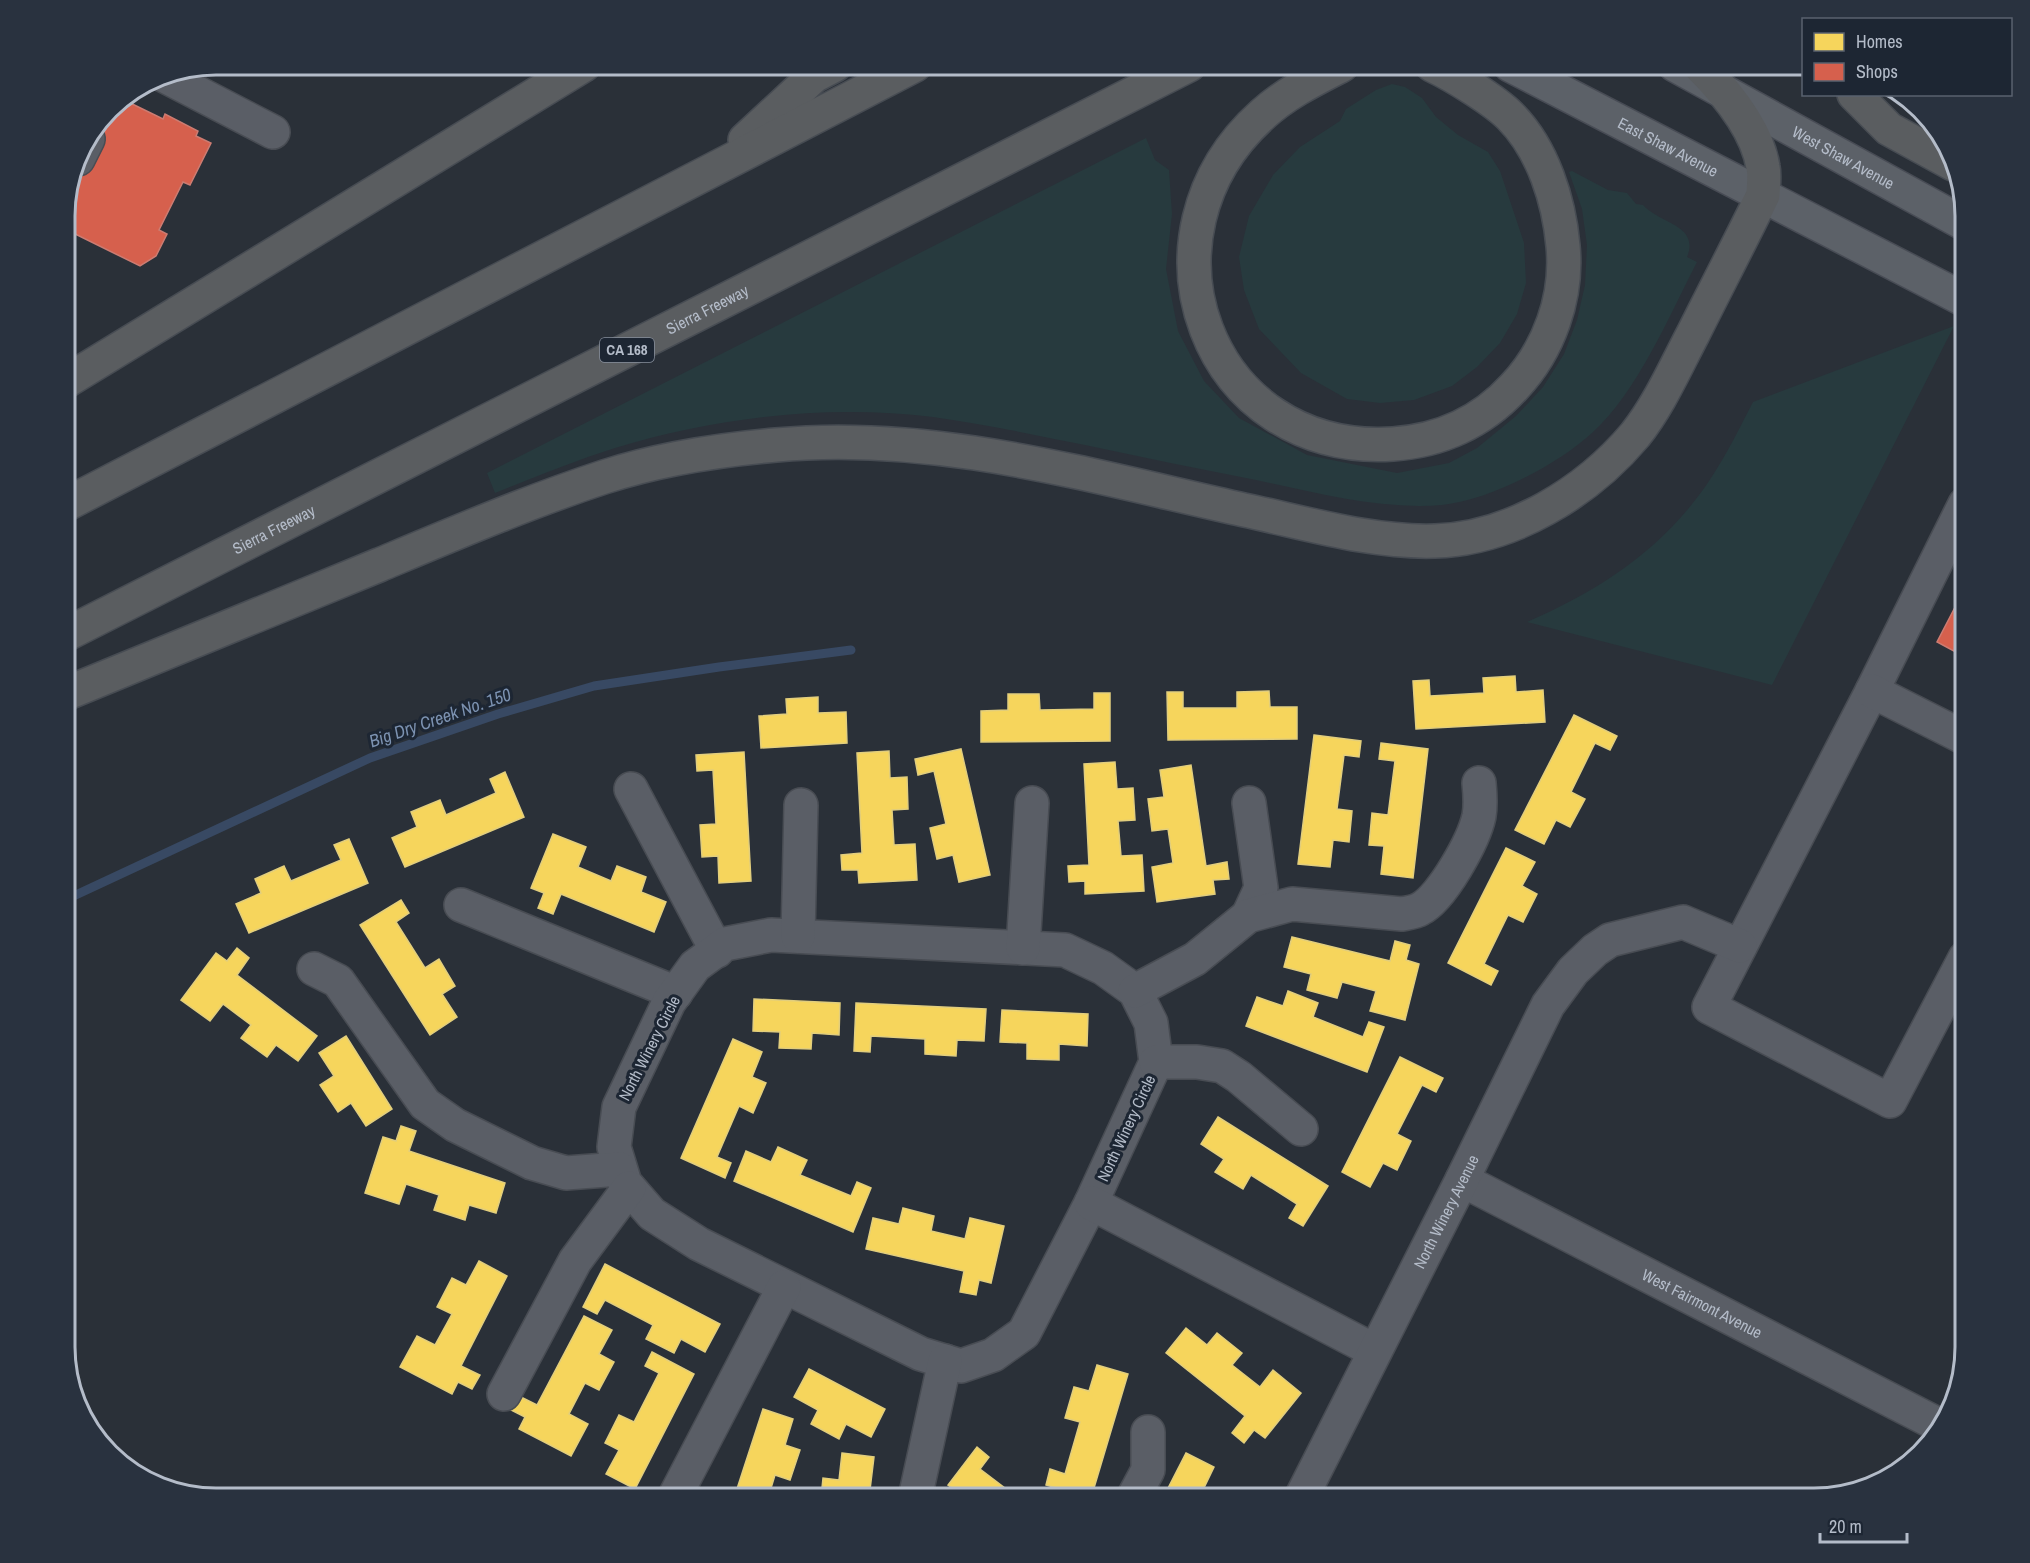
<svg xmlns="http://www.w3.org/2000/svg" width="2030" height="1563" font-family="'Archivo Narrow',sans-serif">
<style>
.green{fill:#273a3e}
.homes{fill:#f6d55c;stroke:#e2ce7d;stroke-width:1.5}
.shops{fill:#d6604d;stroke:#cc7c72;stroke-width:1.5}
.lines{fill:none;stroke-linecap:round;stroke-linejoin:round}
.stream{stroke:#384963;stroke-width:9}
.minor-casing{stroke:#484c53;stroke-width:36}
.major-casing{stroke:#484c55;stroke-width:36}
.highway-casing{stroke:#474c53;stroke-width:36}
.minor{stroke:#5a5e66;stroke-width:33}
.major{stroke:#5c6168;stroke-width:33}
.highway{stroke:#5a5d60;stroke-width:33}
.labels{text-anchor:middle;stroke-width:6;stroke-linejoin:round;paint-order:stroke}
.shield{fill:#1d2633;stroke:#878f9c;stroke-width:1.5}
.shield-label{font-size:15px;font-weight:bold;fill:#b4bcc9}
.street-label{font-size:16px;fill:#b4bcc9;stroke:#1d2633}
.water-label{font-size:18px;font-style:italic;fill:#7c92b1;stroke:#1d2633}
.rim{fill:none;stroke:#b4bcc9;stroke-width:3}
</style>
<rect width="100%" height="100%" fill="#2a3038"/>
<!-- green -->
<g class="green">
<path d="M1392,84L1405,87L1422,98L1436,117L1458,135L1488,152L1500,171L1524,243L1526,283L1517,314L1500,343L1477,367L1452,386L1414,400L1380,403L1347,399L1301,373L1259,329L1244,290L1239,257L1249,216L1273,175L1300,147L1340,121L1346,109L1376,90Z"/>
<path d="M1146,138L1155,160L1169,170L1172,214L1166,269L1178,331L1204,381L1239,418L1307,455L1397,473L1449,463L1477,448L1516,416L1543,387L1564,354L1577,320L1585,285L1587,245L1582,209L1569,172L1572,171L1608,190L1627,193L1636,204L1643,205C1660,224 1700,225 1687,257L1697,262C1668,318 1638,391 1592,433C1557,465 1490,500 1442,505C1380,510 1317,493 1256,480C1199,469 1142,457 1085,445C1035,435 984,424 933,417C828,404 716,417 615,448C574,461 535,477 495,493L487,473Z"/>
<path d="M1954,326L1772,685L1527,622C1601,590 1666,547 1711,478C1727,454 1740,427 1753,402Z"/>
</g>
<!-- homes -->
<g class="homes">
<path d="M1515,676L1516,692L1543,690L1545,722L1416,729L1413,681L1429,680L1430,696L1484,693L1483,678Z"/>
<path d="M1269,691L1270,707H1297V739L1168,740L1167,692H1183V708H1237V692Z"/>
<path d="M1094,693H1110V741L981,742V711L1008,710V694H1039L1040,710L1094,709Z"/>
<path d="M818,697V713L846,712L847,743L761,748L759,716L787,714L786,699Z"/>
<path d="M1574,715L1617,736L1610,750L1595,743L1571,792L1585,799L1570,827L1556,820L1544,844L1515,830Z"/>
<path d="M1314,735L1361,741L1359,757L1344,755L1337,809L1352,811L1349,842L1333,840L1330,867L1298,864Z"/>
<path d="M1381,743L1428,749L1413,878L1381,874L1384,846L1369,845L1372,813L1388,815L1395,761L1379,759Z"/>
<path d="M961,749L990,875L959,882L953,855L937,859L930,828L946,824L934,771L918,775L915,759Z"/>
<path d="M889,751L890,778L907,777L908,809L892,810L894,845L915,844L917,880L859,883L858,870H842L841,855L862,853L857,753Z"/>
<path d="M744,752L751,881L719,883L718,856L702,857L700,825L716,824L713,770L697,771L696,755Z"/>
<path d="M1115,762L1117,789L1133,788L1135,820L1118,821L1121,856L1142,855L1144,891L1085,894V881L1069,882L1068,866L1089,865L1084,764Z"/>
<path d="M1191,765L1206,866L1227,862L1229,879L1213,880L1215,894L1157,902L1152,867L1173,863L1168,829L1152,831L1148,799L1164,797L1160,770Z"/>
<path d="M505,772L524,817L405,867L392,838L417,827L411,812L440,800L446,815L496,793L490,779Z"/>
<path d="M553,834L586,847L578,867L611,881L617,866L646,877L641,892L666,902L654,932L561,894L553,914L538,908L544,893L531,888Z"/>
<path d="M349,839L368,883L249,933L236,904L261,893L255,879L284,866L291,881L341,860L334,845Z"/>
<path d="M1506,848L1535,862L1522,886L1537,894L1523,922L1508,915L1484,964L1498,971L1491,985L1448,963Z"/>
<path d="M401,900L409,913L396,922L425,968L439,959L455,986L442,994L457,1017L430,1035L360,925Z"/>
<path d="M1292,937L1390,961L1395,941L1410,945L1406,960L1419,964L1405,1020L1370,1011L1376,991L1342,982L1337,998L1307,990L1311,974L1284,967Z"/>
<path d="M237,948L249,958L237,975L317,1036L298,1061L276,1045L267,1057L241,1038L251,1025L223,1004L210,1021L181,1000L216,953L227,961Z"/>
<path d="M1288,991L1318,1003L1313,1017L1363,1037L1369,1022L1384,1027L1367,1072L1246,1026L1257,997L1283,1006Z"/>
<path d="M754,999L840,1003L839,1035L812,1033L811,1049L779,1048L780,1032L753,1031Z"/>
<path d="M856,1003L986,1009L984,1041L957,1040L956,1056L925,1054V1039L871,1036L870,1052L854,1051Z"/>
<path d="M1002,1010L1088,1014L1087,1046L1059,1044V1060L1027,1059V1043L1000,1042Z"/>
<path d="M346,1036L392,1109L366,1126L351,1103L338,1112L320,1085L334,1076L319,1053Z"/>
<path d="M733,1039L762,1052L752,1077L766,1083L753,1113L739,1106L717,1157L731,1163L725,1178L681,1158Z"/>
<path d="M1400,1057L1443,1078L1436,1092L1422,1085L1397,1134L1411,1141L1397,1170L1383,1163L1370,1187L1342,1172Z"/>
<path d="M1218,1117L1328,1186L1303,1226L1289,1218L1297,1204L1251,1175L1243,1189L1215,1172L1224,1159L1201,1144Z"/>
<path d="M401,1126L416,1131L409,1151L505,1183L496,1213L469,1205L465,1220L434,1210L439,1195L406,1184L399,1204L365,1193L383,1137L396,1141Z"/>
<path d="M778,1147L807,1160L800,1175L851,1196L857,1182L871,1188L853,1232L734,1181L746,1151L771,1162Z"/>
<path d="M903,1208L934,1216L931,1231L965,1239L970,1218L1004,1226L991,1283L979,1280L976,1295L960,1292L964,1271L866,1249L873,1218L899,1224Z"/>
<path d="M479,1261L507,1276L461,1366L480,1375L472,1389L458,1382L452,1394L400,1367L417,1336L435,1345L452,1314L437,1307L452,1278L466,1285Z"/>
<path d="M605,1264L720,1324L705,1352L681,1339L674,1353L646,1339L653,1325L605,1300L597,1314L583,1307Z"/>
<path d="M584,1316L612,1330L599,1354L614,1362L599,1390L585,1383L569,1414L588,1424L571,1456L519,1429L525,1417L511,1410L519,1396L537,1405Z"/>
<path d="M1186,1328L1207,1345L1217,1333L1242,1353L1232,1365L1260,1387L1273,1370L1301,1393L1265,1438L1254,1430L1244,1443L1232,1433L1245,1416L1166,1353Z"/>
<path d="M652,1352L694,1374L635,1489L606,1474L619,1450L605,1443L619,1415L634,1422L659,1373L645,1366Z"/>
<path d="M1097,1365L1128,1374L1091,1498L1046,1485L1050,1469L1065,1474L1080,1422L1065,1418L1074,1387L1089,1391Z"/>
<path d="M809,1369L885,1409L871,1437L846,1424L839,1439L811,1424L818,1410L794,1397Z"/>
<path d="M763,1409L793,1419L785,1445L800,1450L790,1480L775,1475L768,1498H734Z"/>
<path d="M977,1447L989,1457L980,1469L1018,1498H966L948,1485Z"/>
<path d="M842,1453L874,1457L869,1498H821L823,1478L839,1480Z"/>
<path d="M1186,1453L1214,1467L1202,1492L1216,1498H1163Z"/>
<path d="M1032,1489L1044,1498H1026Z"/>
</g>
<!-- shops -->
<g class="shops">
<path d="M122,99L163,119L165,114L198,131L196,136L211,143L190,185L183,182L159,230L167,234L156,256L140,266L65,229V208L119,101Z"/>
<path d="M1965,588V657L1937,642Z"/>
</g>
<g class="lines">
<!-- stream -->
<path class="stream" d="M65,900L370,758L498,714L594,686L719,667L851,650"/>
<!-- minor casing -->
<g class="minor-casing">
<g id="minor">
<path d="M163,75L273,132"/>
<path d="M78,159L88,139"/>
<path d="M1965,504L1872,691L1709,1007L1890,1101L1965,958"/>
<path d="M1872,691L1965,738"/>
<path d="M631,789L717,951"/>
<path d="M461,905L676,993"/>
<path d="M1248,916L1261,888L1249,803"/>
<path d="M771,935L1065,950L1103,968L1135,991L1151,1023L1156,1062L1091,1203L1024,1333L993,1355L961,1366L921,1354L699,1244L652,1214L625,1183L614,1147L619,1107L669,1002L695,966L725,944Z"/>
<path d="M798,936L801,805"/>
<path d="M1023,948L1032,803"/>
<path d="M314,969L338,981L425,1104L455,1125L532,1163L566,1173L620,1169"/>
<path d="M1135,991L1195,959L1248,916L1292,904L1402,914C1407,913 1415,912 1420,909C1442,898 1474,840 1479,816C1481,805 1480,793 1479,783"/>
<path d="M1156,1062H1197L1222,1066L1239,1077L1301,1129"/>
<path id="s1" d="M1462,1180L1941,1426"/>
<path d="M1091,1203L1375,1351"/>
<path d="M504,1394L575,1261L629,1188"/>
<path d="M674,1498L784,1287"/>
<path d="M915,1498L945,1361"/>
<path d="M1133,1498L1148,1470V1432"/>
<path id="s2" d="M1301,1498L1462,1180L1548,1005L1573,971L1595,950L1610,940L1683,922L1740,946"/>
</g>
</g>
<!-- major casing -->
<g class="major-casing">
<g id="major">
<path id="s3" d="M1510,65L1965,300"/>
<path id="s4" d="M1675,65L1965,224"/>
</g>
</g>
<!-- highway casing -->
<g class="highway-casing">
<g id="highway">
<path d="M1342,65C1315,79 1286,93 1263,114C1126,236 1206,456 1393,444C1440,441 1482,422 1514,387C1549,350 1568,297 1563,246C1559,201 1543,149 1510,116C1494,100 1453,75 1432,65"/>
<path d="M1854,94L1889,129L1953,164"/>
<path d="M745,140L814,76L835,65"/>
<path d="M65,382L584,65"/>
<path d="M65,505L915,65"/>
<path id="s5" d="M65,635L1189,65"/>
<path d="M65,694C169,651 274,608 379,565C453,534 528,502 604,477C659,459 718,450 776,445C934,430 1090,476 1244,510C1306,523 1371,543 1435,541C1511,539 1587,492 1635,435C1659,405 1675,368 1693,334C1716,288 1740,242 1763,195C1763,186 1765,176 1763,167C1757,129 1725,91 1699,65"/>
</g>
</g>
<!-- minor -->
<use href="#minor" class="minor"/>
<!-- major -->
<use href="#major" class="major"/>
<!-- highway -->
<use href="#highway" class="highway"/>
</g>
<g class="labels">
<!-- shield labels -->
<rect class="shield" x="600" y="338" width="54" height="24" rx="4.5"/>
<g class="shield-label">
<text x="627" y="355">CA 168</text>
</g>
<!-- street labels -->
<g class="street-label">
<text dy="6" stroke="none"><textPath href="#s3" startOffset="178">East Shaw Avenue</textPath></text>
<text dy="6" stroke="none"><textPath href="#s4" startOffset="192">West Shaw Avenue</textPath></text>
<text dy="6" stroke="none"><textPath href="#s5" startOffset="720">Sierra Freeway</textPath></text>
<text dy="6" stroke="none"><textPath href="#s5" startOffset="234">Sierra Freeway</textPath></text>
<text transform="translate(649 1048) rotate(-63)" y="6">North Winery Circle</text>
<text transform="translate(1126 1128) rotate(-65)" y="6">North Winery Circle</text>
<text dy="6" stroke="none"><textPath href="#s2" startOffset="321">North Winery Avenue</textPath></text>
<text dy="6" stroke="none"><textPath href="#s1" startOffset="270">West Fairmont Avenue</textPath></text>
</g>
<!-- water labels -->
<g class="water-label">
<text transform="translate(440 718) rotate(-19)" y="6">Big Dry Creek No. 150</text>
</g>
</g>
<!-- crop -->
<path d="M0 0H2030V1563H0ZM216 75H1814A141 141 0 0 1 1955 216V1347A141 141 0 0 1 1814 1488H216A141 141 0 0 1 75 1347V216A141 141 0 0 1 216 75Z" fill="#29323f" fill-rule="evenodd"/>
<path class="rim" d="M216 75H1814A141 141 0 0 1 1955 216V1347A141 141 0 0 1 1814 1488H216A141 141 0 0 1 75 1347V216A141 141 0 0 1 216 75Z"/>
<!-- legend -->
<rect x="1802" y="18" width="210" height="78" fill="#1d2633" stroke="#59626f" stroke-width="1.5"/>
<rect x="1814" y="33" width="30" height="18" fill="#f6d55c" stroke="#59626f" stroke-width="1.5"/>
<text x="1856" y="48" font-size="18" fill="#b4bcc9">Homes</text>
<rect x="1814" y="63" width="30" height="18" fill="#d6604d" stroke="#59626f" stroke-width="1.5"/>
<text x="1856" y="78" font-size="18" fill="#b4bcc9">Shops</text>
<!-- scale -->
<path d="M1820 1533v9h87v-9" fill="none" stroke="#b4bcc9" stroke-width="3"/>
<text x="1829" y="1533" font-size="18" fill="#b4bcc9" stroke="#1d2633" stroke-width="4.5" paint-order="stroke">20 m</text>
</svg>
